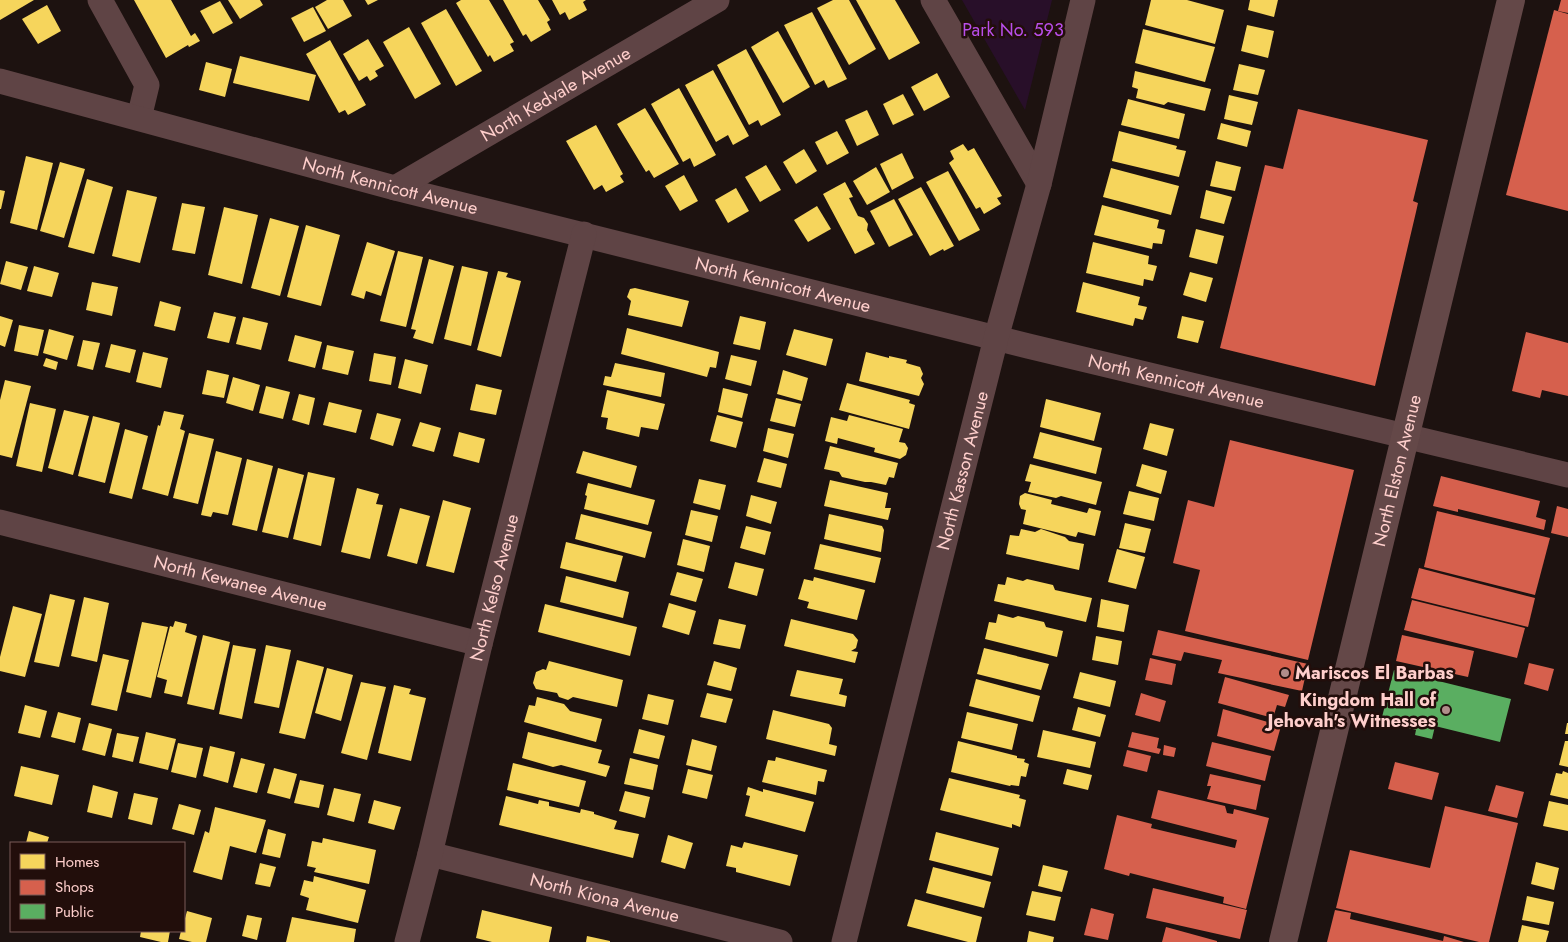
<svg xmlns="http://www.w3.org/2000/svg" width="1568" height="942" font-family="Jost,sans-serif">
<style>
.green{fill:#280f29}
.homes{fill:#f6d55c}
.shops{fill:#d6604d}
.public{fill:#5aae61}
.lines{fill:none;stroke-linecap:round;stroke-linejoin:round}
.street{stroke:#5f4445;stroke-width:25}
.secondary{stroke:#644848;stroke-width:28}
.poi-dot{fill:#b08d8a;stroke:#220e0b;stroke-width:2}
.labels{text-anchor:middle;stroke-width:5;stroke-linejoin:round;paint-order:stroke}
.park-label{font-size:18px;fill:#b94eea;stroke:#220e0b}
.street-label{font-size:18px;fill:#ffcfcc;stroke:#220e0b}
.poi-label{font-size:18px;font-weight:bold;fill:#ffcfcc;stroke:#220e0b;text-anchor:start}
</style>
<rect width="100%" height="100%" fill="#1d1210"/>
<!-- green -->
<path class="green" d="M962,0H1052L1025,110Z"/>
<!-- homes -->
<g class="homes">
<path d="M0,0H34L0,20Z"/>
<path d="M134,0H171L191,36L195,33L200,41L189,47L188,45L166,58Z"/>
<path d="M228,0H260L263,5L240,19Z"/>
<path d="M327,0H343L352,16L328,29L315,7Z"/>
<path d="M365,0H378L368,5Z"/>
<path d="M461,0H489L514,42L510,44L514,51L494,62L490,55L488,57L456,3Z"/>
<path d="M503,0H538L550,20L547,22L551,30L531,42L526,34L523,36Z"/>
<path d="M552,0H586L583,2L587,10L569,20L565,12L560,15Z"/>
<path d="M833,0H849L876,49L849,65L817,8Z"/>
<path d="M856,0H895L920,43L889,60Z"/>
<path d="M1151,0H1187L1224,10L1215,44L1145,25Z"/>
<path d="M1250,0H1278L1274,17L1248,10Z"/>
<path d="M220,1L233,23L213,34L200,11Z"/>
<path d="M47,5L61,31L38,44L22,19Z"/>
<path d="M313,7L326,31L304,42L291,18Z"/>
<path d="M446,9L482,71L456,86L421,23Z"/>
<path d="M812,12L847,79L828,88L824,80L815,85L784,25Z"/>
<path d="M1247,25L1274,31L1268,58L1241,51Z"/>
<path d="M409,27L441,84L415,99L383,42Z"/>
<path d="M1143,29L1215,47L1205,82L1135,63Z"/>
<path d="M778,31L810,87L783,103L751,47Z"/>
<path d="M368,39L384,66L375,71L378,76L370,81L367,76L359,81L343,54Z"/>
<path d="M330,40L366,105L348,115L345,110L339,113L306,54Z"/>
<path d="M746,49L781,115L761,126L758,120L749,125L717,65Z"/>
<path d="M240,56L316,75L309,101L233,83Z"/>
<path d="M206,62L232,69L225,97L199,90Z"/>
<path d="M1239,64L1265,70L1258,95L1233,90Z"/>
<path d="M713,70L749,136L733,145L728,135L716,142L685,85Z"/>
<path d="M1135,71L1211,89L1205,111L1168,102L1164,105L1136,98L1138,89L1132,87Z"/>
<path d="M937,73L950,97L924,111L911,87Z"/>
<path d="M679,88L716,155L694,167L690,158L683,162L651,104Z"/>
<path d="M903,94L914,115L893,125L883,104Z"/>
<path d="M1229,95L1258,102L1252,125L1224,119Z"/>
<path d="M1128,99L1185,114L1179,139L1121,125Z"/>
<path d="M645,108L679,164L654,178L649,170L646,172L617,124Z"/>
<path d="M867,110L879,135L857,146L845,120Z"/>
<path d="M1221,123L1251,131L1247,147L1217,139Z"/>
<path d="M596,125L623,174L620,176L624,182L606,192L602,185L594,190L566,141Z"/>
<path d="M837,131L849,153L827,165L815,142Z"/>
<path d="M1119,131L1177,146L1176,149L1186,151L1179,177L1112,161Z"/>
<path d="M963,144L968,151L974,148L1002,196L997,198L1001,204L984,214L980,207L976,209L949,163L954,159L950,151Z"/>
<path d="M804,149L817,171L796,184L783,162Z"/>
<path d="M902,153L914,178L892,190L880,164Z"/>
<path d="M26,156L53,163L37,230L10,223Z"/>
<path d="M1216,161L1241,167L1235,191L1210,186Z"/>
<path d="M60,162L85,169L64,238L40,231Z"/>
<path d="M766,165L781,190L760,202L745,177Z"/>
<path d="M876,167L890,192L867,205L853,181Z"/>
<path d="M1111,168L1179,186L1171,215L1103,197Z"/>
<path d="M948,171L980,230L959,241L926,182Z"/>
<path d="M684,175L698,201L680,211L665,186Z"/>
<path d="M87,179L113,187L94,254L68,247Z"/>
<path d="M845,182L853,197L849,198L858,216L864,218L868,224L867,230L875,244L855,254L823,194Z"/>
<path d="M921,187L954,246L944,251L943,249L930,256L898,199Z"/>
<path d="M736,188L749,211L728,223L715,200Z"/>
<path d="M0,190L5,191L1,209H0Z"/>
<path d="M127,190L157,197L140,263L112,256Z"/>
<path d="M1206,190L1232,197L1224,224L1200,218Z"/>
<path d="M894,199L913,235L889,247L870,211Z"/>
<path d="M182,203L205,207L195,254L172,250Z"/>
<path d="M1102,205L1159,220L1157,228L1165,230L1162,244L1153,243L1152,249L1094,235Z"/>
<path d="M817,206L831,229L808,242L794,220Z"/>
<path d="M224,207L258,215L242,284L208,275Z"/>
<path d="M270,218L299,226L280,296L251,288Z"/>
<path d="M306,225L340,235L321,306L287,297Z"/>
<path d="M1196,229L1224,236L1217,264L1189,257Z"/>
<path d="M367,242L395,251L381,296L366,291L364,299L351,295Z"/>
<path d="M1093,242L1149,256L1148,264L1157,266L1153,281L1144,279L1143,286L1086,273Z"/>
<path d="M398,251L423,257L406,327L380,321Z"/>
<path d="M429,259L454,266L433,344L413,338L416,330L411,329Z"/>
<path d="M6,261L28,267L21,290L0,284Z"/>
<path d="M34,266L59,273L52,297L27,291Z"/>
<path d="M462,266L488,272L471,346L444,339Z"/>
<path d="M498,271L508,273L506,277L521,281L501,357L477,350Z"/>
<path d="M1190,272L1213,278L1206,302L1183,295Z"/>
<path d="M92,282L118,287L112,316L86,310Z"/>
<path d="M1083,282L1140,297L1138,305L1147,307L1143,320L1135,318L1133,326L1076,312Z"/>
<path d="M635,288L689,301L682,327L628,315L631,301L627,297L630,289Z"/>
<path d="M160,301L181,307L175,331L154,326Z"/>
<path d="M214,312L236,317L229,343L207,338Z"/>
<path d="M0,316L13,320L5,347L0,345Z"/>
<path d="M740,316L766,322L760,350L733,344Z"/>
<path d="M1182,316L1204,321L1198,343L1177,338Z"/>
<path d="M243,317L268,323L261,350L236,344Z"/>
<path d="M19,325L44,330L38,356L14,351Z"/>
<path d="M627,328L719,352L716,368L710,367L707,377L621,354Z"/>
<path d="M49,329L74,336L67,360L43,353Z"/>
<path d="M794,329L833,339L826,366L786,355Z"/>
<path d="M295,335L322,342L315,368L288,361Z"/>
<path d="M83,340L100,343L93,370L77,366Z"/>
<path d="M111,344L136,350L130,373L105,367Z"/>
<path d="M327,345L354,351L348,375L322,369Z"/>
<path d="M143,352L168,358L161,388L136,382Z"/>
<path d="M866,352L889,358V356L907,360L906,363L920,367L923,374L921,378L924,384L919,396L859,381Z"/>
<path d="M374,353L396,357L391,385L369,381Z"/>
<path d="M731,355L757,361L751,386L725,379Z"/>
<path d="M46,358L58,362L56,370L43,366Z"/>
<path d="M405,359L428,365L421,394L398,388Z"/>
<path d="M615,363L665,373L661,397L603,385L605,376L611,377Z"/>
<path d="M207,370L229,375L224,398L202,394Z"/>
<path d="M783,370L808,378L802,401L777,394Z"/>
<path d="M233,377L260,385L253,411L226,403Z"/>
<path d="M5,380L31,386L12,458L0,455V400Z"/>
<path d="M847,383L910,400L909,403L915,405L909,429L839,410Z"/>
<path d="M476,384L502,390L496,415L470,410Z"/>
<path d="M266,386L290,392L283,419L259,413Z"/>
<path d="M723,388L748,394L742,418L718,412Z"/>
<path d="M607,390L665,404L658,430L641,427L639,437L606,429L608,418L601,417Z"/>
<path d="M299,394L315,398L309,425L292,420Z"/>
<path d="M776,398L801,404L795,427L770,421Z"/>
<path d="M1046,399L1101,413L1094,441L1040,427Z"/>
<path d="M329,402L362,410L356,433L323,425Z"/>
<path d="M30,403L56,409L42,472L16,466Z"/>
<path d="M64,410L89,416L73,475L48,468Z"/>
<path d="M164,411L184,415L180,429L185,431L168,496L142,489L158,425L160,426Z"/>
<path d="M377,413L401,419L393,446L370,439Z"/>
<path d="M717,415L743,422L736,448L710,441Z"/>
<path d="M849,415L903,429L899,442L905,443L908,448L906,455L900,459L874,452L875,448L838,438L837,444L825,441L831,417L847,421Z"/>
<path d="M93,416L120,423L105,483L78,476Z"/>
<path d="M420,422L441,428L434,452L412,446Z"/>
<path d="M1150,423L1174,429L1167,456L1143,449Z"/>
<path d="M768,428L794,434L788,458L763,451Z"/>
<path d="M125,429L148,436L132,499L109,493Z"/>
<path d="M459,432L485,439L479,463L453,456Z"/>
<path d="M1040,432L1102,448L1096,474L1033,458Z"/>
<path d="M189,433L214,439L198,504L173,498Z"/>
<path d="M830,446L898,463L894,478L889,477L886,485L871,482H865L842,477L839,472L824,469Z"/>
<path d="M216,451L242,458L228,515L213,512L211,517L201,515Z"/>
<path d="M583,451L637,466L631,488L576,473Z"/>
<path d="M764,458L787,464L781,488L757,482Z"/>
<path d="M247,459L273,466L257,531L232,525Z"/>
<path d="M1030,464L1102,482L1096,505L1061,496L1056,498L1028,492L1031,482L1025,481Z"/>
<path d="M1142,464L1167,471L1161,494L1136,486Z"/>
<path d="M278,468L304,475L288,538L262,532Z"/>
<path d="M308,472L335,478L321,546L293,539Z"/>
<path d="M699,479L726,485L720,510L693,503Z"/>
<path d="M830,480L888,493L885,508H891L888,520L824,506Z"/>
<path d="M588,483L655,500L648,525L584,509L587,496L585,495Z"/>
<path d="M357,488L379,494L376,504L383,505L370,559L341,552Z"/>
<path d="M1129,491L1159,498L1154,521L1123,514Z"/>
<path d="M1025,493L1052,500L1051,504L1087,513L1089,508L1101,511L1095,536L1078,532L1076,537L1023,524L1026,510L1021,509L1019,504L1020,496Z"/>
<path d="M751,495L777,502L771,524L746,516Z"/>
<path d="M443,500L471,508L454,573L426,566Z"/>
<path d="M400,508L430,516L417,564L387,556Z"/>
<path d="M691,510L718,516L712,542L685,535Z"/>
<path d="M581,514L652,532L645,558L575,539Z"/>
<path d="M829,514L882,526L884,530L881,552L824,539Z"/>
<path d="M1125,523L1151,529L1145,553L1119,548Z"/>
<path d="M746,526L771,532L765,555L740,548Z"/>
<path d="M1021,529L1035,532L1041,529L1065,537L1069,541L1084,544L1079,570L1006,554L1010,535L1019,536Z"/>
<path d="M683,539L710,546L704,572L677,565Z"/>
<path d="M566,542L623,556L616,582L560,568Z"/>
<path d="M820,544L881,558L875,583L814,569Z"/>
<path d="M1117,549L1145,557L1136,589L1108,582Z"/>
<path d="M735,562L764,569L757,596L728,588Z"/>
<path d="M677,572L703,579L696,602L670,595Z"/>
<path d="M566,576L629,592L623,618L560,602Z"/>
<path d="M814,577L865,590L857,620L807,608L809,602L798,599L804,579L813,581Z"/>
<path d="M1007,577L1023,581L1027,579L1053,585L1055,590L1092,598L1086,622L994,601L998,584L1005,585Z"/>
<path d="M50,594L75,600L59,667L34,662Z"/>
<path d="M84,597L109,603L97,662L71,656Z"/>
<path d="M1101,599L1129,605L1124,632L1097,627Z"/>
<path d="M669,603L696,611L689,635L662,627Z"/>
<path d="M545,604L637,627L630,656L538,632Z"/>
<path d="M13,606L42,614L25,677L0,671V657Z"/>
<path d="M998,614L1013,618L1018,616L1044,622L1046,627L1063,631L1057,657L985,639L989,622L996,623Z"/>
<path d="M719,619L746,625L740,649L713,644Z"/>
<path d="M791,619L853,634L858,640L856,648L851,651L858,652L855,663L784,646Z"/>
<path d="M175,621L187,624L185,632L197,636L182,697L164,693L167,680L157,677L170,626L173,627Z"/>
<path d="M142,622L168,627L151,698L126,692Z"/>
<path d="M203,635L230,642L214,710L187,704Z"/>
<path d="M1096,636L1122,641L1118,665L1092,660Z"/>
<path d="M233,645L256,649L242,719L219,714Z"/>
<path d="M266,645L291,650L279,708L254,703Z"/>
<path d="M984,648L1049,664L1041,690L977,674Z"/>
<path d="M103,654L129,660L117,711L91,705Z"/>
<path d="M297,660L324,667L305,739L279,733Z"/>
<path d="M549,661L623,680L617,707L573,697L568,700L559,697L557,693L536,689L533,683L536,672L543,669L546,670Z"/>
<path d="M714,661L737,668L731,691L707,685Z"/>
<path d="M327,668L353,675L341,721L315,713Z"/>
<path d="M797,670L843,679L839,694L847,696L845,707L790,696Z"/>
<path d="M1080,672L1116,681L1110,707L1073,698Z"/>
<path d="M976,679L1040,696L1033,722L969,706Z"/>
<path d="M361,682L386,687L367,760L341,753Z"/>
<path d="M394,685L411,689L409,694L426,698L411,761L378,753Z"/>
<path d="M707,693L733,699L726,723L700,717Z"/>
<path d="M648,694L674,700L668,725L642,719Z"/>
<path d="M537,697L564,704L570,711L602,719L596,742L524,722L529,705L535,706Z"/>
<path d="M25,705L47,711L40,738L18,733Z"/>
<path d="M1078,707L1106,715L1100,737L1072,730Z"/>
<path d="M773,710L829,724L832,728L829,744L837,746L835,756L766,739Z"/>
<path d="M58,712L81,718L75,743L51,737Z"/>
<path d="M967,712L1018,724L1012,750L961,738Z"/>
<path d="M89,723L112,729L105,756L82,750Z"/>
<path d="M1567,723H1568V734H1565Z"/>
<path d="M639,729L665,736L659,759L633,753Z"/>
<path d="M1043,730L1096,742L1090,768L1037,757Z"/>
<path d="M146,732L176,739L168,770L139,763Z"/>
<path d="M528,732L602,750L598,763L610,766L606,777L561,765L553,767L522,758Z"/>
<path d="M117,733L139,737L133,762L112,757Z"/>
<path d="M692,739L717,746L711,771L686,765Z"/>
<path d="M958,741L1017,756V758L1025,759L1024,762L1029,764L1026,777L1021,776L1019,786L1011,785L1010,786L951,772Z"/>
<path d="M1565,741H1568V767L1559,765Z"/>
<path d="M178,743L203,748L196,778L171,772Z"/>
<path d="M210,746L235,752L228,783L203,776Z"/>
<path d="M776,757L827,770L824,782L818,781L816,795L762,782L768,760L775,761Z"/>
<path d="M241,758L265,764L257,793L233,787Z"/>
<path d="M630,758L658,765L653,790L624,784Z"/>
<path d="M513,763L586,781L579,807L507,790Z"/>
<path d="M21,766L59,775L52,805L14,796Z"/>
<path d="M274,768L297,774L290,799L267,793Z"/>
<path d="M688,769L713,775L707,799L682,793Z"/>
<path d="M1067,769L1092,775L1088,790L1063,784Z"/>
<path d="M1563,771L1568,773V799L1550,795L1556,773L1562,774Z"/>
<path d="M949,778L1020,795L1019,798L1026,800L1020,827L1012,824V828L940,810Z"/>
<path d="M300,780L324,785L319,808L294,803Z"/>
<path d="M93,785L118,792L112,818L87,812Z"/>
<path d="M748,787L763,792V789L814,802L805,832L745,816L750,796L746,795Z"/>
<path d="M334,788L361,794L354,822L327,815Z"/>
<path d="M625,791L650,797L645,818L619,811Z"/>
<path d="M134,793L158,798L152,825L128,819Z"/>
<path d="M506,796L538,804L539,800L549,802V806L580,813L581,809L594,812V814L617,821L614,829L639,834L633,858L499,825Z"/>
<path d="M374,800L401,807L394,830L368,823Z"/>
<path d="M1549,801L1568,805V831L1543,826Z"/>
<path d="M179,804L201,810L194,835L172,829Z"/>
<path d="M215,807L266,820L256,853L230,846L222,880L193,872L205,831L209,833Z"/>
<path d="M268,829L286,834L280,858L262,854Z"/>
<path d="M29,831L49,837L47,843H26Z"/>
<path d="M936,832L999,848L992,876L929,860Z"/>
<path d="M668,835L693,843L685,869L661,862Z"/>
<path d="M323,838L376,850L369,884L314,872L316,868L307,866L312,841L322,843Z"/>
<path d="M744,842L798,855L790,886L736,872V868L726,866L731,845L742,848Z"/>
<path d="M1536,862L1559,868L1554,890L1531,884Z"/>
<path d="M260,863L276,867L270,887L255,884Z"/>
<path d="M1043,865L1068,871L1062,892L1038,886Z"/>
<path d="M933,867L991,882L984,908L926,893Z"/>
<path d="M314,876L366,890L358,923L306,910L309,898L300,895L304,880L313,882Z"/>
<path d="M1032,891L1061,897L1055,921L1026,915Z"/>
<path d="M1527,896L1554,902L1549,925L1522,920Z"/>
<path d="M915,899L982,917L976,942H968L907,926Z"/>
<path d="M482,910L552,927L549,942H492L476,938Z"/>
<path d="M187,911L212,918L206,942H192L179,939L181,931H184V922Z"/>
<path d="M247,915L262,918L257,940L242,936Z"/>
<path d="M292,917L356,929L354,942H286Z"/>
<path d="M1522,925L1549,931L1546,942H1518Z"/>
<path d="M141,931H170L168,942H161L140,937Z"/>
<path d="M1029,931L1054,937L1053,942H1027Z"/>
<path d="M587,936L610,941V942H586Z"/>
</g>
<!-- shops -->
<g class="shops">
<path d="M1561,0H1568V13L1558,11Z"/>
<path d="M1554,10L1568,14V211L1506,195Z"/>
<path d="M1298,109L1428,140L1413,201L1418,203L1416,212L1375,386L1220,348L1265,165L1283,169Z"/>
<path d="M1526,332L1568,343V396L1542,390L1540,398L1512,391Z"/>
<path d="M1230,440L1354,470L1308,660L1185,631L1200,570L1173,563L1188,500L1214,507Z"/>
<path d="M1441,476L1540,501L1536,517L1546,520L1544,530L1458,509V512L1433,506Z"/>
<path d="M1557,506L1568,509V537L1551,533Z"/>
<path d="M1437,511L1550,538L1535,595L1424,567Z"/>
<path d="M1419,568L1535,598L1528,627L1411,598Z"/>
<path d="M1412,600L1525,628L1517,658L1404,630Z"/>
<path d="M1158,630L1308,664L1302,691L1218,673L1222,660L1184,652L1181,661L1152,655Z"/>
<path d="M1402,635L1474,651L1468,677L1396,661Z"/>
<path d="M1150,658L1176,664L1172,685L1145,680Z"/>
<path d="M1529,663L1554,669L1548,691L1524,684Z"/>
<path d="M1225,677L1289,695L1285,707L1277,705L1273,718L1218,703Z"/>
<path d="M1141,693L1166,701L1160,722L1135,715Z"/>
<path d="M1223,709L1281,726L1274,751L1217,736Z"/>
<path d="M1132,732L1159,738L1157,748L1161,749L1159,754L1128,747Z"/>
<path d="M1212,742L1271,756L1265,781L1206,766Z"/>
<path d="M1164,745L1176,748L1174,757L1163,755Z"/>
<path d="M1127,750L1151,756L1147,772L1123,766Z"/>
<path d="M1395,762L1439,773L1432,800L1388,789Z"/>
<path d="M1210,774L1261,785L1256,810L1207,799L1211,786H1207Z"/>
<path d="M1496,785L1524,792L1517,818L1488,811Z"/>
<path d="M1158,790L1225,806L1227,813L1233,814L1234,809L1269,818L1246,909L1223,903L1224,897L1130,873L1129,876L1104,869L1117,815L1152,824L1151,828L1235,848L1237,840L1151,818Z"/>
<path d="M1445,806L1518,823L1489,942H1479L1336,908L1350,850L1430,868Z"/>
<path d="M1153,888L1247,910L1240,939L1146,918Z"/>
<path d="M1091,908L1114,914L1108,940L1084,935Z"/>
<path d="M1335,910L1351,913L1350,919L1443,941L1444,936L1464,942H1327Z"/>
<path d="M1166,927L1217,941V942H1162Z"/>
</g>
<!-- public -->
<path class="public" d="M1394,670L1511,699L1500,742L1435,726L1432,739L1415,735L1416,730L1381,721Z"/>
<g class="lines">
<!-- street -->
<g class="street">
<path d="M100,0L147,85L139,118"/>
<path d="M933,0L1039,184"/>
<path id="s1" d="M0,81L395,188L1028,346L1568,475"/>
<path id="s2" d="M395,188L717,0"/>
<path id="s3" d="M0,522L480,644"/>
<path id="s4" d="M430,854L780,942"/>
<path id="s5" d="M407,942L430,854L480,644L584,234"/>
<path id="s6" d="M844,942L996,338L1039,184L1083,0"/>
</g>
<!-- secondary -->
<path class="secondary" id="s7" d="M1283,942L1511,0"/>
</g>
<!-- markers -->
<g class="poi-dot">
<circle cx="1285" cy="673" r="5"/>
<circle cx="1446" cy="710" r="5"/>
</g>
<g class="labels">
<!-- park labels -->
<g class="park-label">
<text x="1013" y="36">Park No. 593</text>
</g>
<!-- street labels -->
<g class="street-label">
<text dy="6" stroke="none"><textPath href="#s2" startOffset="186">North Kedvale Avenue</textPath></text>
<text dy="6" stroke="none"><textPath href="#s1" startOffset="404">North Kennicott Avenue</textPath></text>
<text dy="6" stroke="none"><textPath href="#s1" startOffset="809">North Kennicott Avenue</textPath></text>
<text dy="6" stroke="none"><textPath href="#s1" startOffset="1214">North Kennicott Avenue</textPath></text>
<text dy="6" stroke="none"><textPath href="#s6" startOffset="486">North Kasson Avenue</textPath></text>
<text dy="6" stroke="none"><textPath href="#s7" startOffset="485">North Elston Avenue</textPath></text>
<text dy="6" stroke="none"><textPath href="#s3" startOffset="248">North Kewanee Avenue</textPath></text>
<text dy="6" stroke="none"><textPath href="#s5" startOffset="365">North Kelso Avenue</textPath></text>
<text dy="6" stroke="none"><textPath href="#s4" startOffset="180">North Kiona Avenue</textPath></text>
</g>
<!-- poi labels -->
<g class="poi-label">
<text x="1295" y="679">Mariscos El Barbas</text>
<text x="1436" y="706" text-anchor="end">Kingdom Hall of<tspan x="1436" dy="21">Jehovah's Witnesses</tspan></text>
</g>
</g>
<!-- legend -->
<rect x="10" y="842" width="175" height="90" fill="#220e0b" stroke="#7a5b58"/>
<rect x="20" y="854" width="25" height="15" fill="#f6d55c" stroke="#7a5b58"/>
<text x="55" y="867" font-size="15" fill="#ffcfcc">Homes</text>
<rect x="20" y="880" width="25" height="15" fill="#d6604d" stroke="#7a5b58"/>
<text x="55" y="892" font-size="15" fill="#ffcfcc">Shops</text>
<rect x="20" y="904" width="25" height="15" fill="#5aae61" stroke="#7a5b58"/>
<text x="55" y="917" font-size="15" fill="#ffcfcc">Public</text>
</svg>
